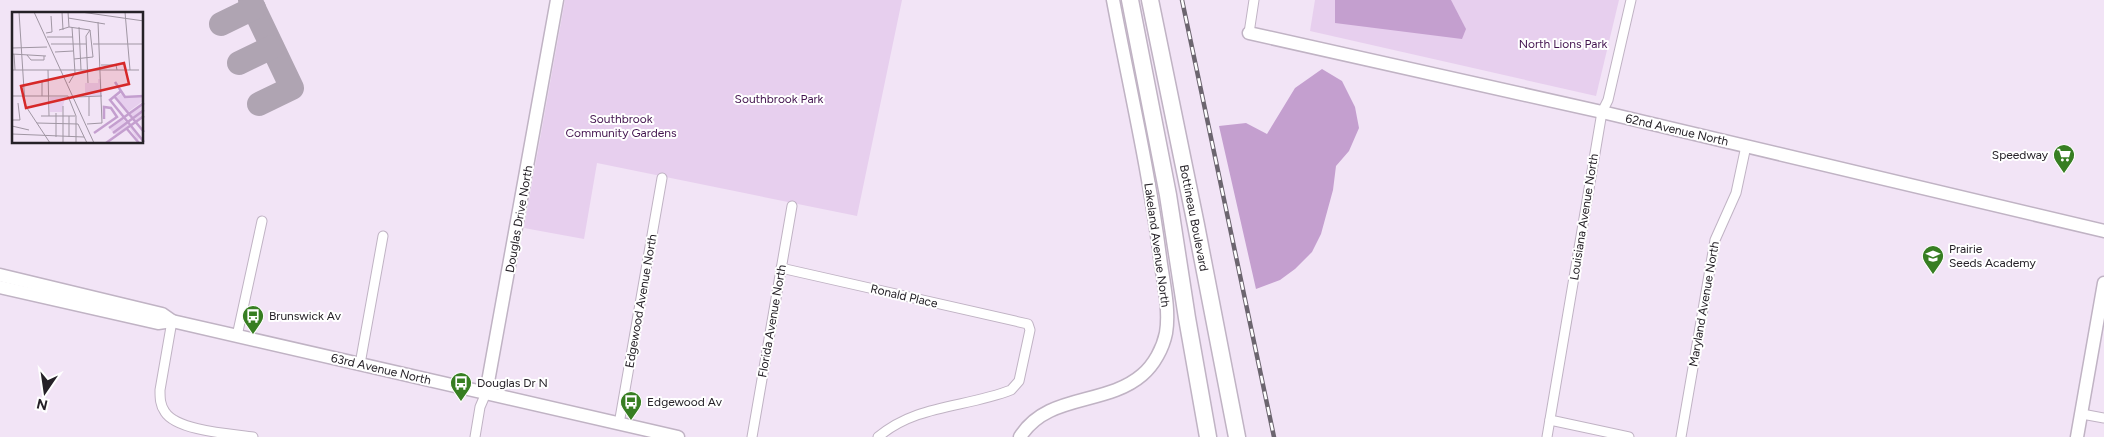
<svg xmlns="http://www.w3.org/2000/svg" width="2104" height="437" font-family="Figtree,sans-serif">
<style>
.green{fill:#e7cfee}
.water{fill:#c49fcf}
.lines{fill:none;stroke-linecap:round;stroke-linejoin:round}
.taxiway{stroke:#afa4b2;stroke-width:24}
.street-casing{stroke:#c0b3c4;stroke-width:11}
.secondary-casing{stroke:#c0b3c4;stroke-width:15}
.highway-casing{stroke:#c0b3c4;stroke-width:19}
.street{stroke:#fff;stroke-width:9}
.secondary{stroke:#fff;stroke-width:12}
.highway{stroke:#fff;stroke-width:16}
.rail-casing{stroke:#6c656f;stroke-width:4.5}
.rail{stroke:#fff;stroke-width:2.5;stroke-dasharray:8;stroke-linecap:butt}
.labels{text-anchor:middle;stroke-width:4;stroke-linejoin:round;paint-order:stroke}
.park-label{font-size:12px;fill:#43144f;stroke:#fff}
.street-label{font-size:12px;fill:#252127;stroke:#fff}
.poi-label{font-size:12px;fill:#252127;stroke:#fff;text-anchor:start}
.inset-river{fill:none;stroke:#c49fcf;stroke-width:2.5}
.inset-road{fill:none;stroke:#a096a3;stroke-width:1}
.view{fill:#d62828;fill-opacity:0.15;stroke:#d62828;stroke-width:2.5}
.inset-edge{fill:none;stroke:#252127;stroke-width:2.5}
</style>
<rect width="100%" height="100%" fill="#f2e4f6"/>
<!-- green -->
<g class="green">
<path d="M565,0H902L857,216L597,163L584,239L524,228Z"/>
<path d="M1315,0H1619L1596,96L1310,31Z"/>
</g>
<!-- water -->
<g class="water">
<path d="M1335,0H1451L1466,29L1462,39L1335,23Z"/>
<path d="M1322,69L1342,81L1355,107L1359,128L1349,151L1336,166L1333,190L1321,234L1312,252L1295,269L1280,280L1256,289L1219,126L1246,123L1267,134L1295,88Z"/>
</g>
<g class="lines">
<!-- taxiway -->
<g class="taxiway">
<path d="M250,0L292,88L259,104"/>
<path d="M221,24L254,8"/>
<path d="M239,63L272,47"/>
</g>
<!-- street casing -->
<g class="street-casing">
<g id="street">
<path d="M1249,33L1254,0"/>
<path d="M781,268L1028,324L1030,330L1019,381L1011,390C965,408 917,404 878,437"/>
<path d="M172,321L160,390C160,398 160,405 165,412C177,431 232,434 253,437"/>
<path d="M237,336L262,221"/>
<path d="M360,364L383,236"/>
<path d="M2082,414L2104,418"/>
<path d="M1550,420L1629,437"/>
<path d="M619,424L662,178"/>
<path d="M475,437L480,407L486,393"/>
<path d="M752,437L792,206"/>
<path d="M1547,437L1602,112L1608,100L1631,0"/>
<path d="M1681,437L1715,240L1736,193L1746,146"/>
</g>
</g>
<!-- secondary casing -->
<g class="secondary-casing">
<g id="secondary">
<path d="M1249,33L1602,112L2104,231"/>
<path d="M0,275L162,314L172,321"/>
<path d="M0,287L158,323L172,321L678,437"/>
<path d="M486,393L557,0"/>
<path d="M1020,437C1047,393 1106,406 1142,375C1154,365 1163,348 1166,333C1170,309 1163,281 1160,257C1149,171 1129,85 1113,0"/>
<path d="M2077,437L2104,283"/>
</g>
</g>
<!-- highway casing -->
<g class="highway-casing">
<g id="highway">
<path d="M1130,0L1168,195L1187,318L1208,437"/>
<path d="M1150,0L1196,225L1237,437"/>
</g>
</g>
<!-- street -->
<use href="#street" class="street"/>
<!-- secondary -->
<use href="#secondary" class="secondary"/>
<!-- highway -->
<use href="#highway" class="highway"/>
<!-- rail casing -->
<g class="rail-casing">
<path id="rail" d="M1182,0L1274,437"/>
</g>
<!-- rail -->
<use href="#rail" class="rail"/>
</g>
<!-- icons -->
<defs>
<g id="supermarket-pin" transform="scale(1.125)"><path d="M0 17L-7.5 6A9.5 9.5 0 1 1 7.5 6Z" fill="#377e22" stroke="#fff"/><path d="M-6-5.5h2.5l.6 2H6L4.5 2H-2.5L-4.4-4H-6ZM-1.5 3.2a1.3 1.3 0 1 0 .1 0ZM3 3.2a1.3 1.3 0 1 0 .1 0Z" fill="#fff"/></g>
<g id="school-pin" transform="scale(1.125)"><path d="M0 17L-7.5 6A9.5 9.5 0 1 1 7.5 6Z" fill="#377e22" stroke="#fff"/><path d="M0-5L7-2L0 1L-7-2ZM-4 1L0 2.5L4 1V4Q0 6-4 4Z" fill="#fff"/></g>
<g id="bus-pin" transform="scale(1.125)"><path d="M0 17L-7.5 6A9.5 9.5 0 1 1 7.5 6Z" fill="#377e22" stroke="#fff"/><path d="M-5-6H5V4H4V6H2V4H-2V6H-4V4H-5ZM-3.5-4V0h7V-4ZM-3.5 1.2v1.5H-2V1.2ZM2 1.2v1.5H3.5V1.2Z" fill="#fff"/></g>
</defs>
<g fill-rule="evenodd">
<use href="#supermarket-pin" x="2064" y="155"/>
<use href="#school-pin" x="1933" y="256"/>
<use href="#bus-pin" x="253" y="316"/>
<use href="#bus-pin" x="461" y="383"/>
<use href="#bus-pin" x="631" y="402"/>
</g>
<g class="labels">
<!-- park labels -->
<g class="park-label">
<text x="1563" y="48">North Lions Park</text>
<text x="779" y="103">Southbrook Park</text>
<text x="621" y="123">Southbrook<tspan x="621" dy="14">Community Gardens</tspan></text>
</g>
<!-- street labels -->
<g class="street-label">
<text transform="translate(1677 130) rotate(13)" y="4">62nd Avenue North</text>
<text transform="translate(1584 217) rotate(-81)" y="4">Louisiana Avenue North</text>
<text transform="translate(1194 218) rotate(79)" y="4">Bottineau Boulevard</text>
<text transform="translate(519 219) rotate(-80)" y="4">Douglas Drive North</text>
<text transform="translate(1157 245) rotate(82)" y="4">Lakeland Avenue North</text>
<text transform="translate(904 296) rotate(13)" y="4">Ronald Place</text>
<text transform="translate(641 301) rotate(-80)" y="4">Edgewood Avenue North</text>
<text transform="translate(1704 304) rotate(-80)" y="4">Maryland Avenue North</text>
<text transform="translate(772 321) rotate(-80)" y="4">Florida Avenue North</text>
<text transform="translate(381 369) rotate(13)" y="4">63rd Avenue North</text>
</g>
<!-- poi labels -->
<g class="poi-label">
<text x="2048" y="159" text-anchor="end">Speedway</text>
<text x="1949" y="253">Prairie<tspan x="1949" dy="14">Seeds Academy</tspan></text>
<text x="269" y="320">Brunswick Av</text>
<text x="477" y="387">Douglas Dr N</text>
<text x="647" y="406">Edgewood Av</text>
</g>
</g>
<!-- overview -->
<g transform="translate(12 12)">
<rect width="131" height="131" fill="#f2e4f6"/>
<path d="M86,67H89L90,84H73V71H86ZM109,82L114,85H131V89L116,100L104,85ZM38,85H53L50,100H38ZM131,91V104L123,109L118,102ZM111,107L127,126L126,128L117,115L104,123L98,117Z" fill="#e7cfee"/>
<path class="inset-river" d="M103,70L113,85L132,84M109,79L98,88L132,130M102,84L132,120M97,116L132,91M115,117L127,131M82,121L105,105L99,96L92,95V107M101,121L132,98M94,131L132,104"/>
<path class="inset-road" d="M7,0L13,93L38,131H46M22,0L82,131M50,0L51,18M56,0L57,15M69,0L132,9M113,0L118,58M56,6L93,12M67,15L69,58M47,18L57,15L78,18M34,21L40,20L39,4M35,25H61M39,32H74M81,32H132M0,36L35,35M43,40L61,39M0,42L34,44M2,42L3,58M15,43L19,48H32V44M62,47L81,45L78,18M89,53H104L105,58M0,58H127M36,58L37,104M57,71L63,61L60,15M76,71L74,24L78,18M0,84H56L64,104V131M30,84V69H37M63,85L90,84M44,101V125M29,104H63M77,104V84M0,108H8L6,91M25,111L66,112L75,131M75,112L90,111L86,10M0,114L17,118M0,122L72,125M57,125V104M51,131V94"/>
<path class="view" d="M112,51L117,72L14,96L9,74Z"/>
<rect width="131" height="131" class="inset-edge"/>
</g>
<!-- north arrow -->
<g transform="translate(45 392) rotate(193)" stroke="#ffffff" stroke-width="4" paint-order="stroke">
<path d="M0-4L9 19L0 12L-9 19Z" fill="#252127"/>
<text y="-8" font-size="14" font-weight="bold" text-anchor="middle" fill="#252127">N</text>
</g>
</svg>
